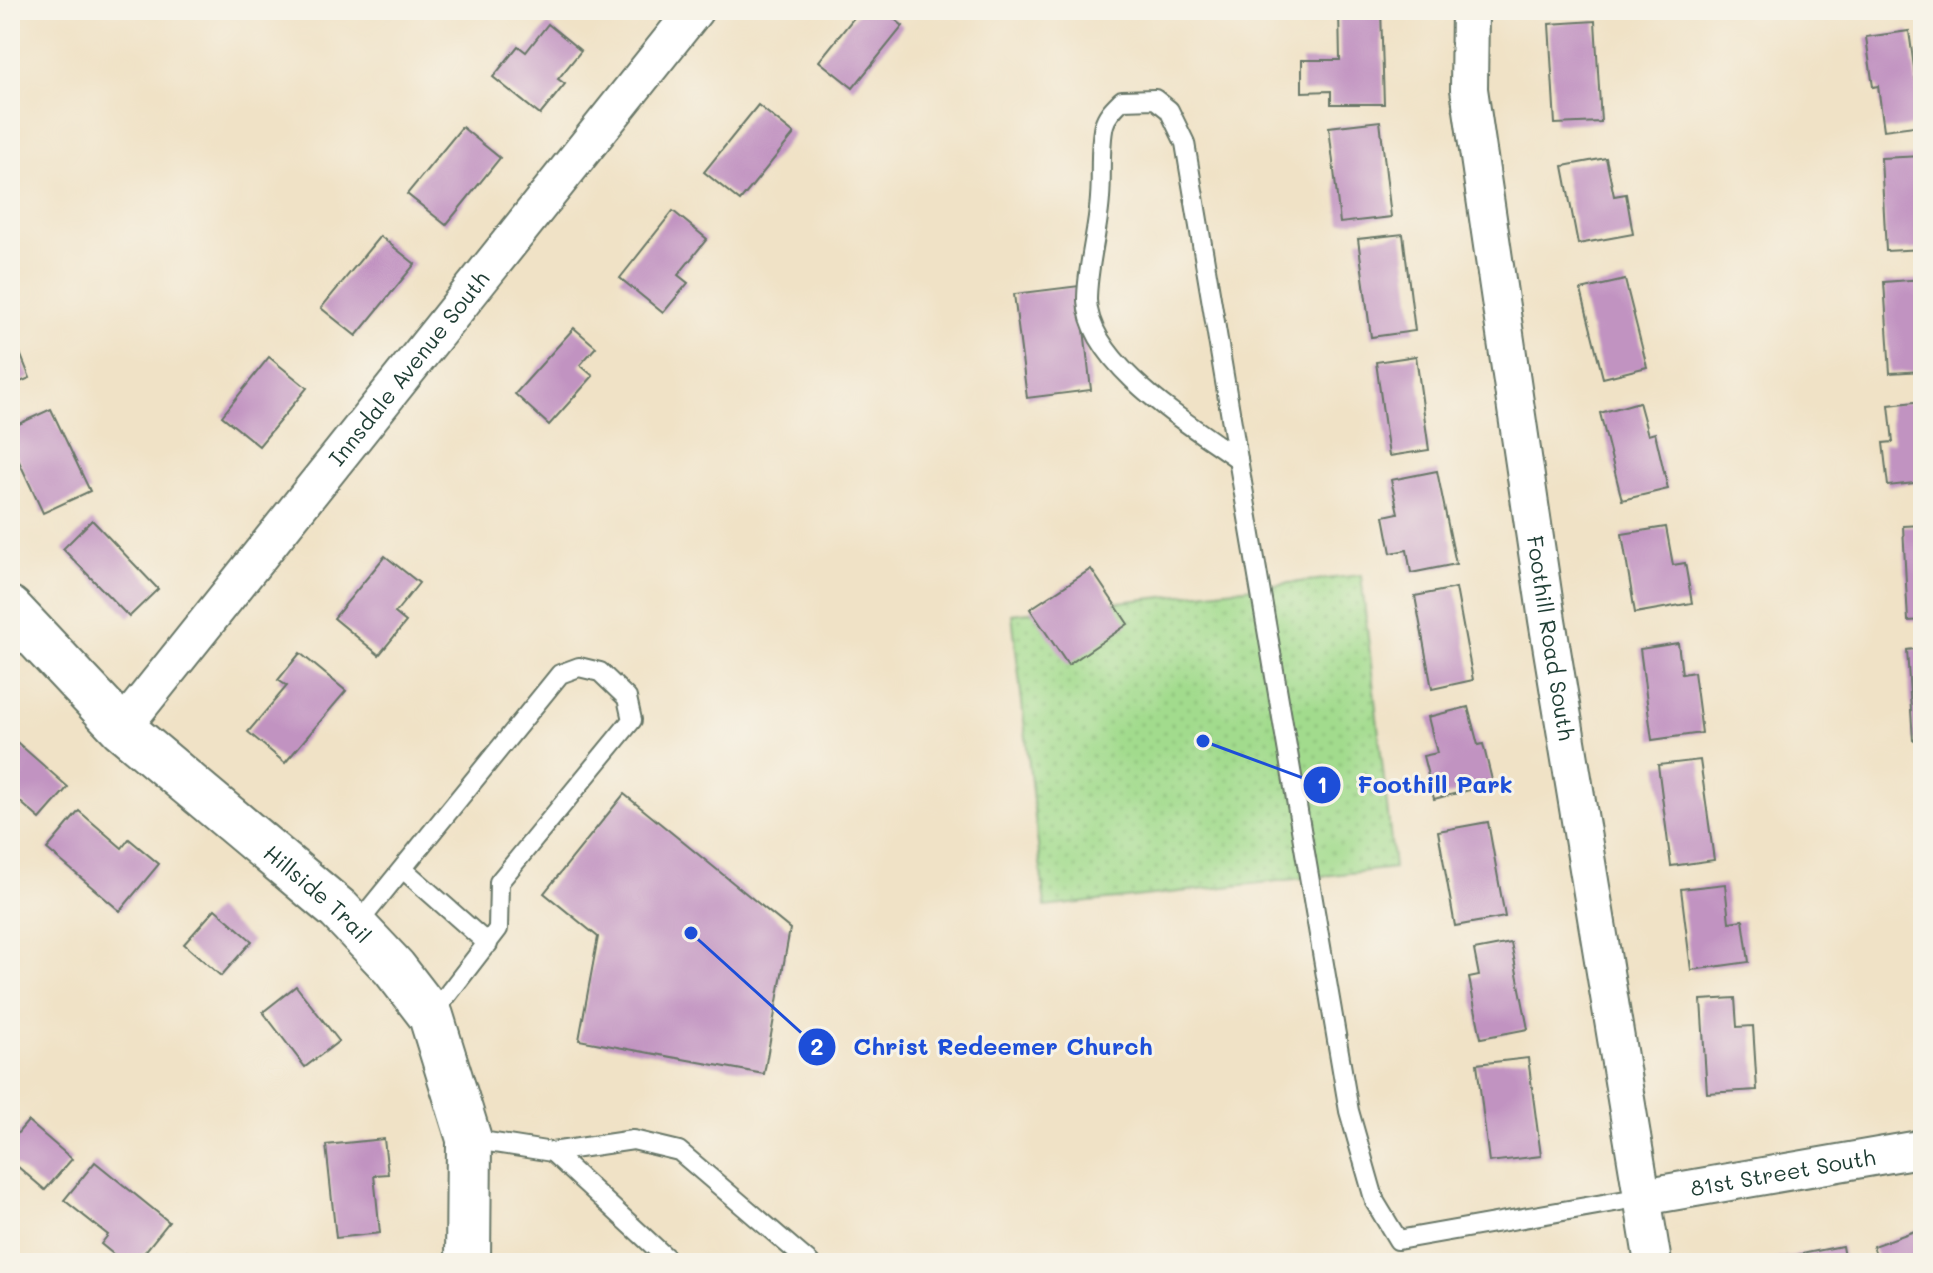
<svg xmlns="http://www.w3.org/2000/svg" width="1933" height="1273" font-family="Mali,sans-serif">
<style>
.park{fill:url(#park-dots);stroke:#608c60;stroke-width:2}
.building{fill:#c193c1}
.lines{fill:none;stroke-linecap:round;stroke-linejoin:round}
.service-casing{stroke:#687767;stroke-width:22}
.minor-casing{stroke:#687767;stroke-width:40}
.tertiary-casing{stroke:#687767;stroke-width:48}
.service{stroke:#fff;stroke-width:18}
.minor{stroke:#fff;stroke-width:36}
.tertiary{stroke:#fff;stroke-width:44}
.labels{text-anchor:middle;stroke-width:6;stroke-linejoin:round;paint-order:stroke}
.street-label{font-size:22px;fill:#1f3d34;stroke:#f7f3e8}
.leader{fill:none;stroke:#1d4ed8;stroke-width:3}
.callout-dot{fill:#1d4ed8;stroke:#f7f3e8;stroke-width:3}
.mark-label{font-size:24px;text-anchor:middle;font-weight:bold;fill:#fff}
.callout-label{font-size:24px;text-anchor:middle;font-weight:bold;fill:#1d4ed8;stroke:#f7f3e8;stroke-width:6;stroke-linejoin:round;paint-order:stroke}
</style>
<defs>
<pattern id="park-dots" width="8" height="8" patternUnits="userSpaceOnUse" patternTransform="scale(2)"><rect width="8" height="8" fill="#a2db8d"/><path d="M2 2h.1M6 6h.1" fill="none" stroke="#8bbd7a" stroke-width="1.8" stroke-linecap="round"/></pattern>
</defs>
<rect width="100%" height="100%" fill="#f7f3e8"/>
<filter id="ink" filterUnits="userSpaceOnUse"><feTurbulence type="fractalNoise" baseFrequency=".0125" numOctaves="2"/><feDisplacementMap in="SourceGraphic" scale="16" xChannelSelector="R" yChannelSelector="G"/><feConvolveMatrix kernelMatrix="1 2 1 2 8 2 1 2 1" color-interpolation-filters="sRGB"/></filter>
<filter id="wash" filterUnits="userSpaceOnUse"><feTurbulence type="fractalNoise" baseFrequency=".006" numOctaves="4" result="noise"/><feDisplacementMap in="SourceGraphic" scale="32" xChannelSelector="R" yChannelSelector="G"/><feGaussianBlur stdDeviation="1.8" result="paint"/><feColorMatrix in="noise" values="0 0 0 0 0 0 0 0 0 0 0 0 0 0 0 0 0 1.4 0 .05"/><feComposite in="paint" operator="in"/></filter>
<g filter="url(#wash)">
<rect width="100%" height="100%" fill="#f0e2c6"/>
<!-- park -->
<path class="park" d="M1361,575L1394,868L1045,907L1012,614Z"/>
<g id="blocks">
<!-- building -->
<g class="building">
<path d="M860,10H883L903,26L853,88L819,61Z"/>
<path d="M1339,10H1381L1384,104H1331V91L1302,92V60H1340Z"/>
<path d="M1595,21L1601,122L1555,124L1549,24Z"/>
<path d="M548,24L581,51L558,79L565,84L540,115L493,77L518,46L526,52Z"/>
<path d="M1909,31L1922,125L1884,130L1878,86L1873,87L1866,37Z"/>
<path d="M758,105L794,134L740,201L704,172Z"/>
<path d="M1380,121L1391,217L1340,223L1329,127Z"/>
<path d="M462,127L500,158L446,225L407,194Z"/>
<path d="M1923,156V249L1886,251L1881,158Z"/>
<path d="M1606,158L1614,196L1626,194L1633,234L1578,244L1563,166Z"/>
<path d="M673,211L707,239L678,275L688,283L663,313L620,278Z"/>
<path d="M1403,234L1415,331L1371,337L1358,239Z"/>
<path d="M380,236L415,264L356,336L321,308Z"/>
<path d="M1923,279V371L1890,373L1884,282Z"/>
<path d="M1625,280L1647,367L1603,378L1581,290Z"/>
<path d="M1079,286L1091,390L1027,398L1014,294Z"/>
<path d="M10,328L30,378L10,386Z"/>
<path d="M574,328L596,347L580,365L593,376L549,425L515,394Z"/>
<path d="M1416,356L1429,450L1389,456L1376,362Z"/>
<path d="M269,357L307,388L259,446L222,416Z"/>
<path d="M1923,401V482L1888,486L1883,443L1893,442L1889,405Z"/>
<path d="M1639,402L1648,435L1655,433L1668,489L1622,500L1600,413Z"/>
<path d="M51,409L90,491L43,513L16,455L11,458L10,456V428Z"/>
<path d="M1437,471L1456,564L1411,573L1407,550L1391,553L1384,516L1398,513L1391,480Z"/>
<path d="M92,520L158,589L129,617L63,549Z"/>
<path d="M1923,525V620L1908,621L1903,526Z"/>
<path d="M1666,527L1673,565L1685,563L1692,603L1635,613L1622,534Z"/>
<path d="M385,556L419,583L395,613L406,622L379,655L334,618Z"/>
<path d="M1091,569L1128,624L1068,665L1030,609Z"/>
<path d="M1456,588L1473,680L1432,689L1415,596Z"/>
<path d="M1678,643L1682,674L1694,672L1702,733L1652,740L1640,649Z"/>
<path d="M1923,648V739L1913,740L1907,650Z"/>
<path d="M300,653L346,691L285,763L248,732L287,686L278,680Z"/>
<path d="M1468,707L1478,745L1483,744L1493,784L1434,799L1423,756L1437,753L1428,717Z"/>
<path d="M10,736L68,787L40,819L10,793Z"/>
<path d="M1700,760L1714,860L1671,866L1658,765Z"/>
<path d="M624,794L790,929L764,1074L579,1040L598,937L544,893Z"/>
<path d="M79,811L122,848L129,839L159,864L120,911L47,849Z"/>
<path d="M1488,822L1505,917L1455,926L1438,831Z"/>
<path d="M1725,884L1729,922L1743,920L1749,962L1691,970L1681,889Z"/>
<path d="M215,909L252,941L221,976L184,944Z"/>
<path d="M1511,943L1528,1029L1481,1038L1469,978L1479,976L1474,950Z"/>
<path d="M296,986L339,1041L305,1067L263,1012Z"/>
<path d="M1735,998L1737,1027L1753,1026L1757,1090L1707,1093L1701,1000Z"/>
<path d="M1528,1058L1541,1156L1489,1162L1477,1064Z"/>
<path d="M28,1121L72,1159L45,1190L10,1160V1142Z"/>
<path d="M384,1139L388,1174L374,1175L380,1233L336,1238L326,1145Z"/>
<path d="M95,1162L169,1222L136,1263H124L101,1244L108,1235L64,1200Z"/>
<path d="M1923,1228V1263H1879L1873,1246Z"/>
<path d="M1842,1246L1845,1263H1761V1262Z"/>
<path d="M187,1252L201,1263H179Z"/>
</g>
</g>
</g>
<g filter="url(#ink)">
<use href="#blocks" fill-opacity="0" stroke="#687767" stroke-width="2"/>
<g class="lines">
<!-- service casing -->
<g class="service-casing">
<g id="service">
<path d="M1155,99L1169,110L1185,143L1238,459C1191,425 1089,365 1087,300C1087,267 1098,232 1100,198C1102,176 1099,145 1104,125C1107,114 1115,107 1122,100Z"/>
<path d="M1238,459L1349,1111L1375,1202L1398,1240L1643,1197"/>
<path d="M403,869L488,944"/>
<path d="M355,927L560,674L579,667L600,672L627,698L632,720L499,882L498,929L431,1016"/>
<path d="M469,1139L552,1152L633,1140L679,1151L810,1263"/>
<path d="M552,1152L672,1263"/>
</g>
</g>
<!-- minor casing -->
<g class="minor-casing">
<g id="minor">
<path id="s1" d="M1470,10L1469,89L1547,620L1653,1263"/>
<path id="s2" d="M122,728L695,10"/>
<path id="s3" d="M1643,1197L1919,1149L1923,1146"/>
</g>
</g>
<!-- tertiary casing -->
<g class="tertiary-casing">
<g id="tertiary">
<path id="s4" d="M10,609L122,728L339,910L394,968L431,1016L469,1139L468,1263"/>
</g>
</g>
<!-- service -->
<use href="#service" class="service"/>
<!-- minor -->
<use href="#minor" class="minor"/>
<!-- tertiary -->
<use href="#tertiary" class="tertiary"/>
</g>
</g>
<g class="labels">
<!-- street labels -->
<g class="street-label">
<text dy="8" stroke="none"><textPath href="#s2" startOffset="460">Innsdale Avenue South</textPath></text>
<text dy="8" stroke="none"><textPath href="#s1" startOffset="634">Foothill Road South</textPath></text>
<text dy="8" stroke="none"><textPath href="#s4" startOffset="420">Hillside Trail</textPath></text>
<text dy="8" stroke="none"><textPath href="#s3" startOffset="142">81st Street South</textPath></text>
</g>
</g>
<!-- callouts -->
<path class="leader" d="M1203 741L1322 785M691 933L817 1047"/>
<g class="callout-dot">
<circle cx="1203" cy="741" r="8"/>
<circle cx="691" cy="933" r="8"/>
<circle cx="1322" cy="785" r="20"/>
<circle cx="817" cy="1047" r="20"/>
</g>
<g class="mark-label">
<text x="1322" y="793">1</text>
<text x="817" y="1055">2</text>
</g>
<g class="callout-label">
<text x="1435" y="793">Foothill Park</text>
<text x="1003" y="1055">Christ Redeemer Church</text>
</g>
<!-- margin -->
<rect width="1933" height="1273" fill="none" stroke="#f7f3e8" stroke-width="40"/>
</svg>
